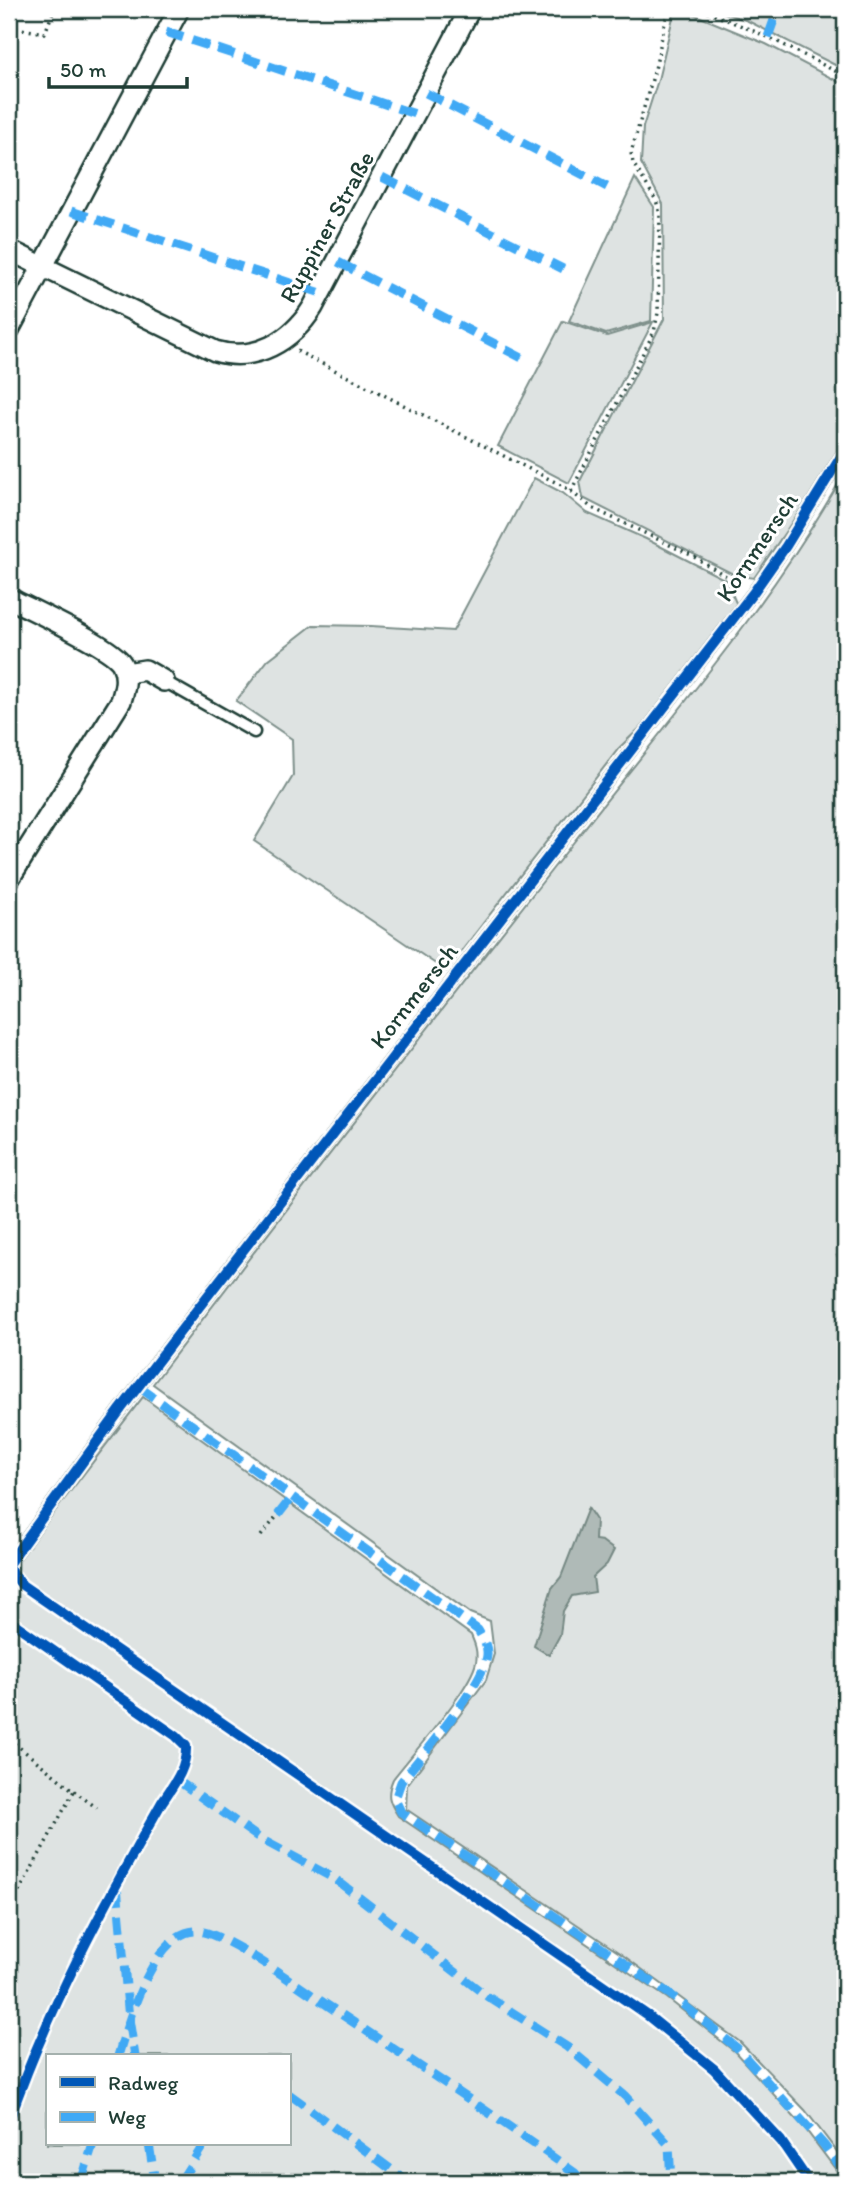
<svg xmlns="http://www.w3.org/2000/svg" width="854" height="2191" font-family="Itim,sans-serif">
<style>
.green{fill:#dee3e2;stroke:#7e908b;stroke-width:2;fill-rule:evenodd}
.water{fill:#afbab7;stroke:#758883;stroke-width:2}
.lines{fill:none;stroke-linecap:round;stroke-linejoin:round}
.lane-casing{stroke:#1f3d34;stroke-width:15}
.street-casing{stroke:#1f3d34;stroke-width:24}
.path{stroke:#1f3d34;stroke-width:3.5;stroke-dasharray:2 5;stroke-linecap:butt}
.lane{stroke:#fff;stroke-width:10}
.street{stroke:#fff;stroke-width:19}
.quiet{stroke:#3fa9f5;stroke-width:9;stroke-dasharray:18 9;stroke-linecap:butt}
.cycleway-casing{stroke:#fff;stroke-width:15}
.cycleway{stroke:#0057b8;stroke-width:10}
.labels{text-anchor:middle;stroke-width:6;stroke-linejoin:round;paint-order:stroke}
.street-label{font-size:24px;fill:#1f3d34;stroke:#fff}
</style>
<rect width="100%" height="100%" fill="#fff"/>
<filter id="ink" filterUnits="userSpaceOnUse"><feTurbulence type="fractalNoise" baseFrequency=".0143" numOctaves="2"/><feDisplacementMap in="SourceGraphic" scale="14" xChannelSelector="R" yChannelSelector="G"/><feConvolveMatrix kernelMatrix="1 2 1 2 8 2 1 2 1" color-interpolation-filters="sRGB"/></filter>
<g filter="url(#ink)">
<!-- green -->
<g class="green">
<path d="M675,9H681L766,44L845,85V444L754,578L735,575L583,498L580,481L664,319L663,204L641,163L643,127L658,80Z"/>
<path d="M713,9H845V70L748,21Z"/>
<path d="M635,178L654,207L651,321L606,334L569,321Z"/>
<path d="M563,321L607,336L653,322L569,483L498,446Z"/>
<path d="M845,472V1260L836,1255L845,1262V2162L805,2110L740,2042L624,1956L406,1809L407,1785L486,1680L494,1654L490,1621L470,1613L153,1384C291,1203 432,1022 573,843C667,722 770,606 845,472Z"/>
<path d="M534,478L563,493L587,513L646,539L726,580L737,605L646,722L619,748L446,971L254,841L293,776L292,739L236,701L268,660L313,625L371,626L453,631Z"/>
<path d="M143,1397L471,1635C475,1644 478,1652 476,1662C471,1689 412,1754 393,1779C386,1795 389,1802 398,1816L667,1998L735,2052L806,2130L845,2182H9V1568L19,1558ZM47,2056H289V2144H47Z"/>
</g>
<!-- water -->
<path class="water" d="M588,1508L596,1520L595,1540L602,1541L614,1550L607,1564L593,1577L595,1592L572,1596L563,1611L560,1635L549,1655L534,1646L552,1588L561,1577Z"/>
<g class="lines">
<!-- lane casing -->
<g class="lane-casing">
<g id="lane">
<path d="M164,681L254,732"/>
<path d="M9,1563L121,1409L199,1307L753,593L786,546L845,450"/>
</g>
</g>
<!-- street casing -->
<g class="street-casing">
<g id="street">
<path d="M9,250L215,351C255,363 292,341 313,307L470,9"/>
<path d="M9,330L179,9"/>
<path d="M9,598C31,610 112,646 122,664C128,677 125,688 121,701L9,879"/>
<path d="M126,673L145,670L164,681"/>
</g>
</g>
<!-- path -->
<g class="path">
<path d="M701,9L768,37L845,76"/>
<path d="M9,27L45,33L54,9"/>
<path d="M297,351L565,487L592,508L691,555L741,585"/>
<path d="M571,491L654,332L658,313L660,214L656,200L633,163L631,153L655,69L668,9"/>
<path d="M261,1536L278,1515"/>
<path d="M9,1739L74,1791L9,1910"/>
<path d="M74,1791L97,1808"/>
</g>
<!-- lane -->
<use href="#lane" class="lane"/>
<!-- street -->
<use href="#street" class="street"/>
<!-- quiet -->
<g class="quiet">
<path d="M166,32L415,114"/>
<path d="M768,37L778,9"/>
<path d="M426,93L607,187"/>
<path d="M382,177L563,269"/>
<path d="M71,211L321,293"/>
<path d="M338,262L522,358"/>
<path d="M139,1387L478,1630C482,1637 488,1646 487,1655C485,1683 420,1757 401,1782L395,1799L401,1812L671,1995L737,2048L824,2145L845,2174"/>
<path d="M278,1515L292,1497"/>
<path d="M177,1780L259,1838L335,1879L488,1997L567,2047L625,2096L669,2145L671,2182"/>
<path d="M117,1886L129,2019L135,2056"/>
<path d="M118,2056C128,2023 153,1933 195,1931C222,1930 299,1987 324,2003C409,2059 493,2114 575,2173L583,2182"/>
<path d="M289,2094L408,2182"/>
<path d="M149,2144L155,2182"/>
<path d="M81,2182L93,2144"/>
<path d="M180,2182L204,2144"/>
</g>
<!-- cycleway casing -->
<g class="cycleway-casing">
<g id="cycleway">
<path d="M9,1563L121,1409L199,1307L753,593L786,546L845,450"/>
<path d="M9,1569L22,1585L647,2015L714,2069L781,2141L809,2182"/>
<path d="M9,1620L176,1736L186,1746C187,1768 174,1784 162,1802C104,1905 48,2008 9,2121"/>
</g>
</g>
<!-- cycleway -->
<use href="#cycleway" class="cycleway"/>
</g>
</g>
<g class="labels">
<!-- street labels -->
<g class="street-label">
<text transform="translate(327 227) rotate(-61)" y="8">Ruppiner Straße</text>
<text transform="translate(757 547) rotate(-56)" y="8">Kornmersch</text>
<text transform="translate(414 996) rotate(-52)" y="8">Kornmersch</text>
</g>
</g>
<!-- margin -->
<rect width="854" height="2191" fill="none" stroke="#fff" stroke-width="35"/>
<rect x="18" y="18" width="819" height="2156" fill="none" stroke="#1f3d34" stroke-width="2.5" filter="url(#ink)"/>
<!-- legend -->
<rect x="46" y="2054" width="245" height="91" fill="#ffffff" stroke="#a5b1ae" stroke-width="2"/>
<rect x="60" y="2077" width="35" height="10" fill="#0057b8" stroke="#a5b1ae" stroke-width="2"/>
<text x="108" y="2090" font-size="21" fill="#1f3d34">Radweg</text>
<rect x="60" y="2112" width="35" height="10" fill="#3fa9f5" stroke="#a5b1ae" stroke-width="2"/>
<text x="108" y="2124" font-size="21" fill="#1f3d34">Weg</text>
<!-- scale -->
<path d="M49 77v10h138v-10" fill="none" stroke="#1f3d34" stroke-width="3.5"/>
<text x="60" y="77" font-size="21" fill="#1f3d34" stroke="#ffffff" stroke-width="5" paint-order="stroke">50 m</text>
</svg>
